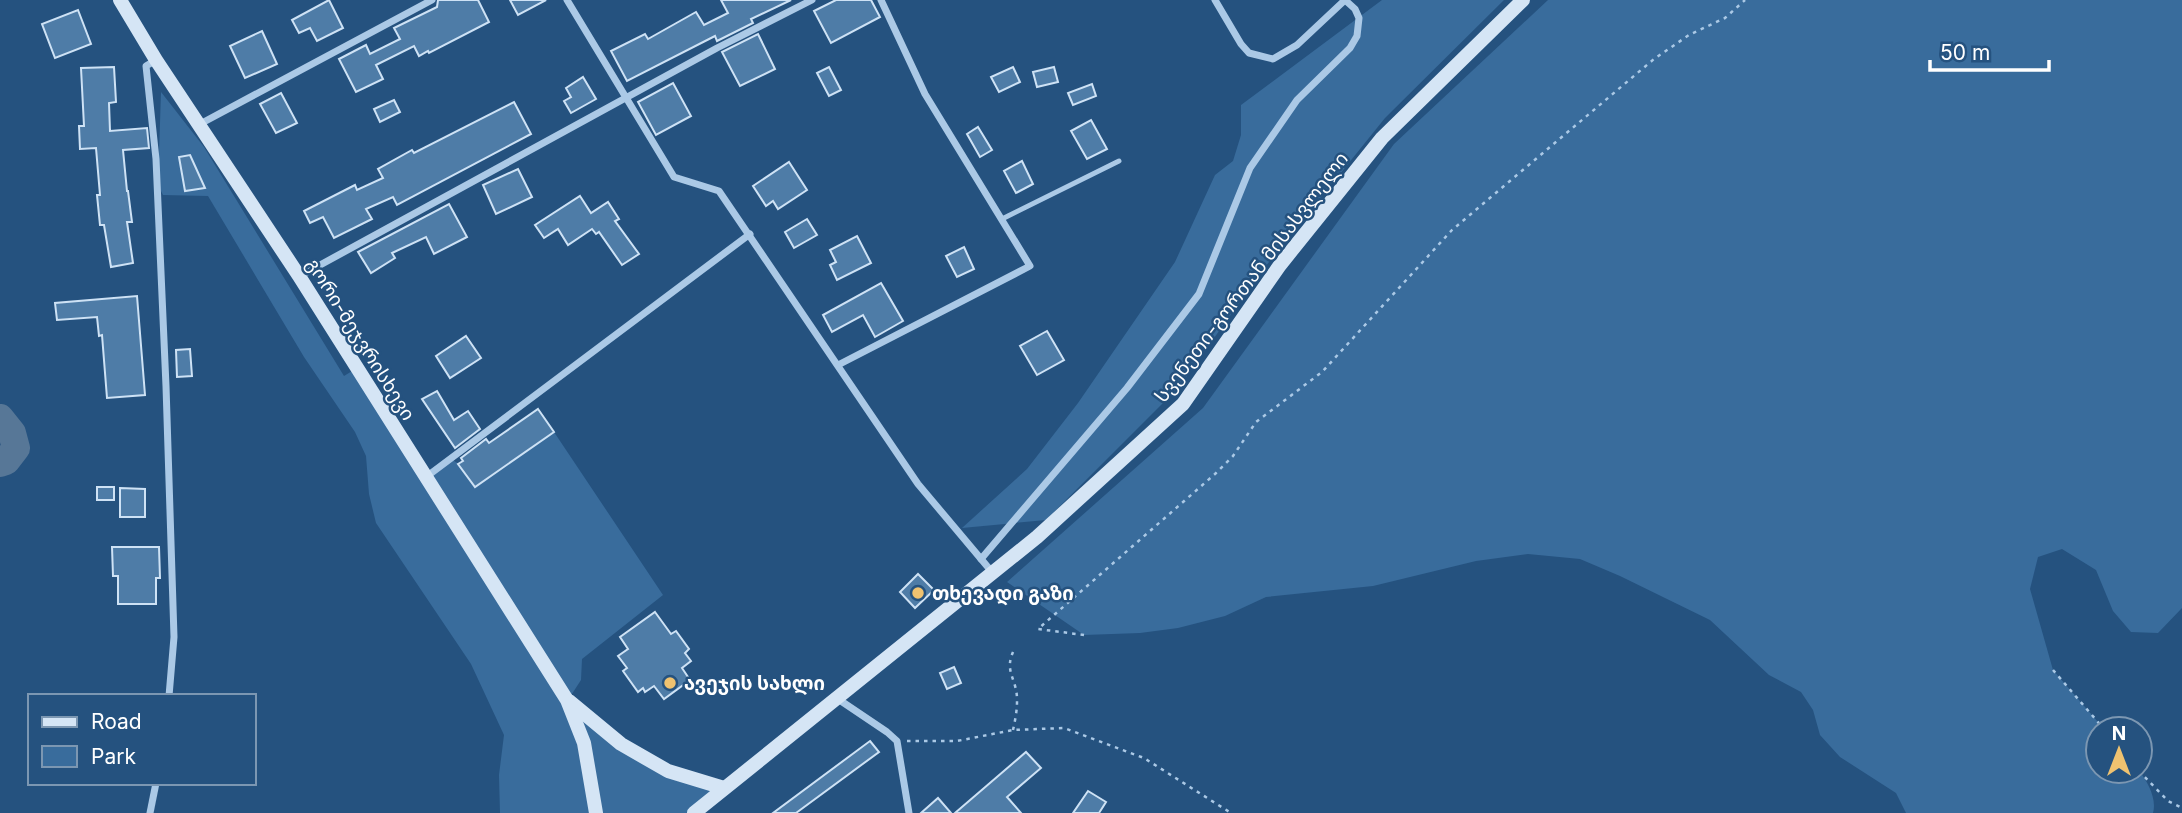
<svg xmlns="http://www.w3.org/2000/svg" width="2182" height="813" font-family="Inter,'Noto Sans Georgian',sans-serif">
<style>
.green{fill:#396c9c}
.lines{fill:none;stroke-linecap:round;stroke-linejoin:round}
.river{stroke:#577797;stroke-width:28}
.building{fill:#4e7ca7;stroke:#cee2f5;stroke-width:2}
.path{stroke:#abc9e6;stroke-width:2.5;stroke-dasharray:3.5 5;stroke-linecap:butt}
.service{stroke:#abc9e6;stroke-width:5}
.minor{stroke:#abc9e6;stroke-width:7}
.secondary{stroke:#d5e5f5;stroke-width:14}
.poi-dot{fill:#efc270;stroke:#25527f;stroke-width:2.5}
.labels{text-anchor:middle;stroke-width:5;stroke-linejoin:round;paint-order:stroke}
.street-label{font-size:19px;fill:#fff;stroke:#25527f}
.poi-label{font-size:19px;font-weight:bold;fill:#fff;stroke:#25527f;text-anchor:start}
</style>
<rect width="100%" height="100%" fill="#25527f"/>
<!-- green -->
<g class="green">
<path d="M1382,0H1504L1385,118L1261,272L1180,386L1046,520L962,528L1027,469L1078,403L1175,262L1215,175L1233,161L1241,135V105Z"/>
<path d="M1548,0H2182V608L2158,633L2131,632L2113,611L2096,570L2062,549L2038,557L2030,589L2053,670L2104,729H2098V771H2139C2148,782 2157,799 2153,813H1906L1896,793L1840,757L1820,735L1813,710L1801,692L1769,675L1710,620L1620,576L1580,559L1528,554L1476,561L1373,586L1266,597L1225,616L1178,628L1140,633L1084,635L1007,582L1203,408L1394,144Z"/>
<path d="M161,92L204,147L344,376L357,368L426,477L451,459L459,464L475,487L554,432L663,595L582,659L581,680L568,700L621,744L724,788L694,813H500L499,775L504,735L471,664L376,523L369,494L366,456L355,432L304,357L208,196L163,195L158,185Z"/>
</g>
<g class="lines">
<!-- river -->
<path class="river" d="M0,418L12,433L16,448L6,461L0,463"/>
</g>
<!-- building -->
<g class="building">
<path d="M329,0L343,28L317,41L310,28L299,33L292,20Z"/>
<path d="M438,0H478L489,22L429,53L428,51L419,56L414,46L376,65L383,79L356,92L339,59L366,45L370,54L400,39L394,28L437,7Z"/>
<path d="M510,0H546L518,15Z"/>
<path d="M721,0H791L751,19L753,23L717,41L715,36L627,81L611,51L645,34L648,39L696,12L704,25L728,13Z"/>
<path d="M836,0H871L880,17L831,43L814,11Z"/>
<path d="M78,10L91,44L55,58L42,24Z"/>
<path d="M262,31L277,64L245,78L230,46Z"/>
<path d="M758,34L775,69L740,86L722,52Z"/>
<path d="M114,67L116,102L109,103L110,131L147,128L149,148L123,150L127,191H128L132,222H127L133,263L111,267L104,225H100L97,195H100L96,148L80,149L79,126H84L81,68Z"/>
<path d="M829,67L841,90L829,96L817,73Z"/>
<path d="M1013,67L1020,82L999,92L991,77Z"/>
<path d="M1054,67L1058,82L1037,87L1033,72Z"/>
<path d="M583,77L596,99L571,113L564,101L571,97L566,88Z"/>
<path d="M673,83L691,116L656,135L638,102Z"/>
<path d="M1092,84L1096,96L1073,105L1068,93Z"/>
<path d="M281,93L297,123L276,133L260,104Z"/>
<path d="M394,100L400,112L380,122L374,109Z"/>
<path d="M514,102L531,134L397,205L393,197L366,209L372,219L334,238L323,217L310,223L304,211L355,185L357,190L383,178L378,169L412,150L414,153Z"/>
<path d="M1091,120L1107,149L1087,159L1071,131Z"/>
<path d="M978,127L992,150L980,157L967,134Z"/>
<path d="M190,155L205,188L185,191L179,157Z"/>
<path d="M1022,161L1033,184L1016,193L1004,171Z"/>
<path d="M789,162L807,190L778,209L773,201L766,206L753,186Z"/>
<path d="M518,169L532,197L496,214L483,185Z"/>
<path d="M580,196L591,213L608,202L619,219L615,221L639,254L622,265L599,232L596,234L592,229L568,245L558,229L544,238L535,225Z"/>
<path d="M449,204L467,237L434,254L426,237L392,253L395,258L371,273L358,252Z"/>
<path d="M807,219L817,235L794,248L785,232Z"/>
<path d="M857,236L871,263L837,280L830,265L836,262L830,250Z"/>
<path d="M964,247L974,269L957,277L946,256Z"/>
<path d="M881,283L903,321L875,337L863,315L832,332L823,315Z"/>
<path d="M137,296L145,395L107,398L102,335L99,336L97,317L57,320L55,303Z"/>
<path d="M1047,331L1064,360L1037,375L1020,346Z"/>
<path d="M466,336L481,358L450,378L436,356Z"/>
<path d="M190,349L192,376L177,377L176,350Z"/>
<path d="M437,391L454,420L468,411L480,429L455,448L422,399Z"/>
<path d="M538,409L554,432L475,487L458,464L463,461L461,458L486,439L489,443Z"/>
<rect x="97" y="487" width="17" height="13"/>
<path d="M120,488L145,489V517H120Z"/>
<path d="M112,547H159L160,578H156V604H118V576H113Z"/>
<path d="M918,574L934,590L915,608L900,592Z"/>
<path d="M655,612L671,634L676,631L689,649L685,653L691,661L682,668L690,680L664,699L654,686L645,692L643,688L638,692L623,671L627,668L618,656L628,649L620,637Z"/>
<path d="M954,667L961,683L947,689L940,673Z"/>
<path d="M870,741L879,752L796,813H773Z"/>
<path d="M1026,752L1041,768L1007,797L1021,813H955Z"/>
<path d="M1088,791L1106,802L1099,813H1073Z"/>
<path d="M938,798L951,813H921Z"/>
</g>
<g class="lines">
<!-- path -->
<g class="path">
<path d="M1084,635L1038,629L1215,474L1233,456L1256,422L1322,372L1452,230L1654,59L1689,35L1725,18L1745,0"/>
<path d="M2053,670L2104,729"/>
<path d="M1013,730C1015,721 1017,711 1017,702C1018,678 1002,672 1015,648"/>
<path d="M907,741H957L1013,730L1064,728L1144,758L1231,813"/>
<path d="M2139,771L2168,801L2182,808"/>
</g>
<!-- service -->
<path class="service" d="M1002,219L1119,161"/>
<!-- minor -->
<g class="minor">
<path d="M567,0L674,177L719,191L918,484L992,572"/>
<path d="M1215,0L1241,44L1249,53L1273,59L1297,45L1345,0"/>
<path d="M156,60L146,66L156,159L166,386L174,637L169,696"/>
<path d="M200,124L432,0"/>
<path d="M300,276L717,48L812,0"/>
<path d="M838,365L1030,266L925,94L881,0"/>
<path d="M426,477L750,234"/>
<path d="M981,559L1127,388L1199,294L1250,168L1297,100L1350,48L1357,36L1359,18L1355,9L1345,0"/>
<path d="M838,699L887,732L897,741L909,813"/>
<path d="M150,813L156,783"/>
</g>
<!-- secondary -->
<g class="secondary">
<path d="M120,0L156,60L299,276L567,700L584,743L596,813"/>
<path d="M569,701L621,744L668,771L724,788"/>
<path d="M694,813L1037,537L1183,404L1280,265L1382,138L1523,0"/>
</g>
</g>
<!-- markers -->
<g class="poi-dot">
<circle cx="918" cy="593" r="7"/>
<circle cx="670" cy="683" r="7"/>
</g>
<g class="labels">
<!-- street labels -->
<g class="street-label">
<text transform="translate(1251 277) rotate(-53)" y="7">სვენეთი-გორთან მისასვლელი</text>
<text transform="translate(361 339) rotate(58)" y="7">გორი-მეჯვრისხევი</text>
</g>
<!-- poi labels -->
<g class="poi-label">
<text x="932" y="600">თხევადი გაზი</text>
<text x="684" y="690">ავეჯის სახლი</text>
</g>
</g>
<!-- legend -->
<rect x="28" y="694" width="228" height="91" fill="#25527f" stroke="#7c97b2" stroke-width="2"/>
<rect x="42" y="717" width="35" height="10" fill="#d5e5f5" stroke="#7c97b2" stroke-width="2"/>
<text x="91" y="729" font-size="21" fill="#ffffff">Road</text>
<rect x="42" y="746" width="35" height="21" fill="#396c9c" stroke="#7c97b2" stroke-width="2"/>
<text x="91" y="764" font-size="21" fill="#ffffff">Park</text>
<!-- north arrow -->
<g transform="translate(2119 750)"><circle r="33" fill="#25527f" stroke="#7c97b2" stroke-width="2"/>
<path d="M0-5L12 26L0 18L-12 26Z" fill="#efc270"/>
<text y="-10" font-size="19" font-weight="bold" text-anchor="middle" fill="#ffffff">N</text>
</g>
<!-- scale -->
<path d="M1930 60v10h119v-10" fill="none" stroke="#ffffff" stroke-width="3.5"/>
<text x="1940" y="60" font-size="21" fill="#ffffff" stroke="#25527f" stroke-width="5" paint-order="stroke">50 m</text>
</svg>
